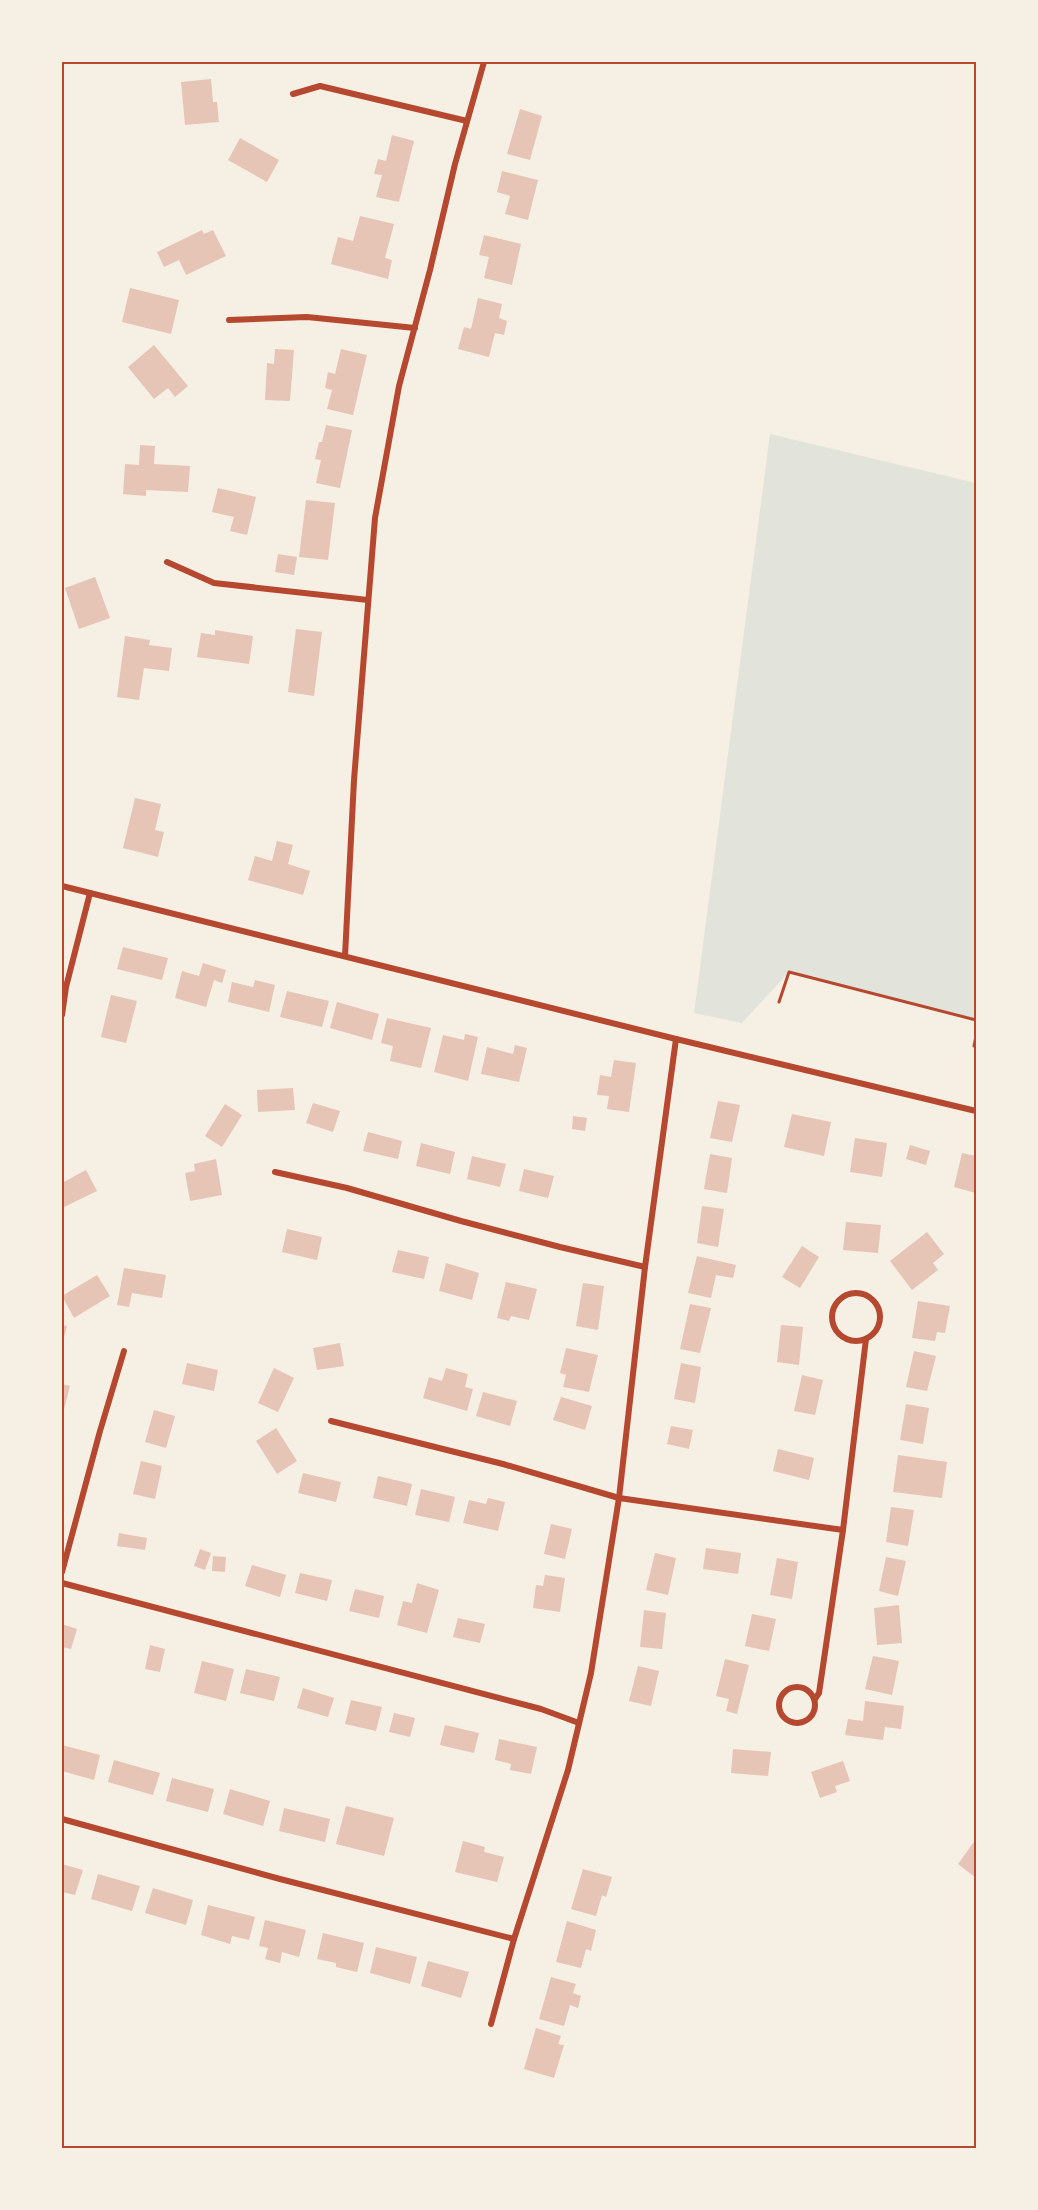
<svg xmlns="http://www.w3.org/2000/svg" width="1038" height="2210" font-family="Lato,sans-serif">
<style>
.green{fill:#e2e4dc}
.building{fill:#e6c5b7}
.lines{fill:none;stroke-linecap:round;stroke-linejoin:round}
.path{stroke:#b5482f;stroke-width:3}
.minor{stroke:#b5482f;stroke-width:6}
.neatline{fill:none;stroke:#b5482f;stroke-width:2}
</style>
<rect width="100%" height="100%" fill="#f6efe4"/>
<!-- green -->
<path class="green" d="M770,434L976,483V1020L789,972L742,1023L694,1013Z"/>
<!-- building -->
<g class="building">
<path d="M211,79L213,102H217L219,122L185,125L181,82Z"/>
<path d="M520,109L542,116L530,160L507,154Z"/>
<path d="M392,135L414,141L399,202L376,197L382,175L374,174L378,159L386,161Z"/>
<path d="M240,138L279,160L267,182L228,160Z"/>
<path d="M502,171L538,180L528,220L505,214L510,196L497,192Z"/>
<path d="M360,216L394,224L385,258L392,260L388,279L331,264L338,237L353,241Z"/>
<path d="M202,230L204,234L213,230L226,256L186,275L179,260L164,267L157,252Z"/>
<path d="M484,235L521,244L512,285L484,278L489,257L479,255Z"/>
<path d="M130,288L179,300L171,334L122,322Z"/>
<path d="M478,298L502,304L499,318L507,321L504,335L495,333L489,357L458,349L464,327L471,329Z"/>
<path d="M154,345L188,386L175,397L168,388L154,399L128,367Z"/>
<path d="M275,349L294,350L290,401L265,400L267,363L274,364Z"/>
<path d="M341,349L367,355L353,415L327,409L332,390L325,388L328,372L335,374Z"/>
<path d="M326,425L352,430L340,488L316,483L321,460L315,459L319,442H322Z"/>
<path d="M140,445L155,446L154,464L190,466L188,492L146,490V496L123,494L125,464L139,465Z"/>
<path d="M218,488L256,497L247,535L230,531L234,517L212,512Z"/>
<path d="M306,500L335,503L328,560L299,557Z"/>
<path d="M278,554L297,557L294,575L275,572Z"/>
<path d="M95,577L110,618L79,629L65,588Z"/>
<path d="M296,629L322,632L314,696L288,692Z"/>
<path d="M215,630L253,636L249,664L197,657L201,633L215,635Z"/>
<path d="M125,636L150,640L149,645L172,648L169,671L144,668L139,700L117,697Z"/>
<path d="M135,798L161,804L155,830L164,832L158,857L123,848Z"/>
<path d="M277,841L293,845L288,864L310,871L303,895L248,880L255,856L272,861Z"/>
<path d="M123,947L168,958L162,980L117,969Z"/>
<path d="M203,963L226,970L222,983L214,980L206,1007L175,998L182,971L199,976Z"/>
<path d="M255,980L275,985L269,1012L228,1002L232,982L253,987Z"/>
<path d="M287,991L329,1001L322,1027L280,1017Z"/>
<path d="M111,995L137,1001L126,1043L101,1037Z"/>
<path d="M337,1002L379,1014L372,1040L330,1028Z"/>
<path d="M387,1018L431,1028L421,1068L390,1061L393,1046L381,1043Z"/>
<path d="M465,1034L478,1037L468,1081L434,1072L443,1035L464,1040Z"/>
<path d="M515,1045L527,1048L519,1082L481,1074L487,1047L513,1054Z"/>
<path d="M614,1060L636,1063L629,1112L607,1109L609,1096L597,1095L600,1075L611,1077Z"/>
<path d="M293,1088L295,1110L258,1112L257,1090Z"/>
<path d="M718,1101L740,1105L732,1142L710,1138Z"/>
<path d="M313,1103L340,1111L333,1132L306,1123Z"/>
<path d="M225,1104L242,1115L222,1147L205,1136Z"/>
<path d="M792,1114L831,1122L824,1156L784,1147Z"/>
<path d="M573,1116L587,1118L585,1131L572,1129Z"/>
<path d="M368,1132L402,1141L398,1159L363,1151Z"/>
<path d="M855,1138L887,1143L882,1177L850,1172Z"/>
<path d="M421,1143L455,1152L450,1174L416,1166Z"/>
<path d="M910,1145L930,1151L926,1165L906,1159Z"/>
<path d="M962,1153L976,1156V1193L954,1187Z"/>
<path d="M710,1154L732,1158L727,1193L704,1189Z"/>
<path d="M472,1156L506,1164L500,1187L467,1179Z"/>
<path d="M216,1159L222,1195L190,1201L185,1173L195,1171L194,1164Z"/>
<path d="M524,1169L554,1176L548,1198L519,1191Z"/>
<path d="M86,1170L97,1191L62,1208V1183Z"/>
<path d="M702,1206L724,1209L718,1247L697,1243Z"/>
<path d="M846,1222L881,1225L878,1253L843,1250Z"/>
<path d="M287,1229L322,1237L317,1260L282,1252Z"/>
<path d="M927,1232L944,1254L933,1263L938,1270L912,1290L890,1261Z"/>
<path d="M802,1246L819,1257L800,1288L782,1277Z"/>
<path d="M398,1250L429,1257L424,1279L392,1272Z"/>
<path d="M697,1256L736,1265L733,1278L716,1275L711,1298L688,1293Z"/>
<path d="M446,1263L479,1273L472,1300L439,1291Z"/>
<path d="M124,1268L166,1275L162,1298L132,1293L129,1307L117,1305Z"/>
<path d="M97,1275L110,1296L74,1318L62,1296Z"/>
<path d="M506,1282L537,1289L529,1320L511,1316L509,1321L497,1318Z"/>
<path d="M583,1283L604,1286L598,1330L576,1326Z"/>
<path d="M918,1301L950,1306L945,1333L937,1332L935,1341L912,1338Z"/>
<path d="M690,1304L711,1308L700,1353L680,1349Z"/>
<path d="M62,1325L67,1326L62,1345Z"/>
<path d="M781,1325L803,1327L799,1365L777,1362Z"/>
<path d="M340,1343L344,1366L317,1370L313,1348Z"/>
<path d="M566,1348L598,1355L589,1392L563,1387L566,1375L560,1373Z"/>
<path d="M914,1351L936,1356L927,1391L906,1387Z"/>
<path d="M187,1363L218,1370L214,1391L182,1384Z"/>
<path d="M681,1363L701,1367L695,1403L674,1399Z"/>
<path d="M274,1368L294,1378L278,1412L258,1403Z"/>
<path d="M446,1368L468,1374L465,1387L473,1389L467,1411L423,1398L429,1377L442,1381Z"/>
<path d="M802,1375L823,1380L815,1415L794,1411Z"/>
<path d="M62,1384L70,1386L62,1417Z"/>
<path d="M483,1392L517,1401L510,1426L476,1416Z"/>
<path d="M561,1397L592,1406L585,1430L553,1420Z"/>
<path d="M906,1404L929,1408L923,1444L900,1440Z"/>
<path d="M154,1410L175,1416L166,1448L145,1442Z"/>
<path d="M671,1426L693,1430L689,1449L667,1444Z"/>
<path d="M276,1428L297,1461L277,1474L256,1441Z"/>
<path d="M778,1449L814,1458L809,1480L773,1471Z"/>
<path d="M898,1455L947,1462L942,1498L893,1492Z"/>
<path d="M141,1461L162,1466L155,1499L133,1494Z"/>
<path d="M303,1473L341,1482L336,1502L298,1493Z"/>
<path d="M378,1476L412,1484L407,1506L373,1498Z"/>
<path d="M421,1489L455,1497L449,1522L415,1515Z"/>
<path d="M488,1498L505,1502L498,1531L463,1523L469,1500L486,1504Z"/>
<path d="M891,1507L914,1510L908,1546L886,1542Z"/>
<path d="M551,1524L572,1529L565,1559L544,1554Z"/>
<path d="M119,1533L147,1538L145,1550L117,1546Z"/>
<path d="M706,1548L741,1553L738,1574L703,1569Z"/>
<path d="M200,1549L211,1553L205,1570L194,1566Z"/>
<path d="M655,1553L676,1558L668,1595L646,1590Z"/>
<path d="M213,1556L226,1557L225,1572L212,1571Z"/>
<path d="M886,1557L906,1561L898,1596L879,1591Z"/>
<path d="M777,1558L798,1562L792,1599L770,1595Z"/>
<path d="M252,1565L286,1575L280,1597L245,1586Z"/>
<path d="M300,1573L332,1580L327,1601L295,1593Z"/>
<path d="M545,1575L565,1578L560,1612L533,1608L536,1585L543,1586Z"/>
<path d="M417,1583L439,1590L427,1633L397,1625L403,1601L412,1603Z"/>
<path d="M355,1589L384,1596L379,1618L349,1611Z"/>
<path d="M899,1605L902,1643L877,1645L874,1608Z"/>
<path d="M644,1610L666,1613L662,1649L640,1647Z"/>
<path d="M752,1614L776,1619L769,1651L745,1646Z"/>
<path d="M458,1618L485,1624L480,1643L453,1637Z"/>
<path d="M62,1624L77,1629L71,1649L62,1647Z"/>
<path d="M150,1645L165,1649L160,1672L145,1669Z"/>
<path d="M873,1656L899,1661L892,1695L865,1689Z"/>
<path d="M725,1659L749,1665L737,1714L726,1711L729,1699L716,1696Z"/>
<path d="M202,1661L234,1669L226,1701L194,1693Z"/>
<path d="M638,1666L659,1671L651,1706L629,1701Z"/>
<path d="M246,1669L280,1677L274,1701L240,1693Z"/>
<path d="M303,1688L334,1698L328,1717L297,1708Z"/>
<path d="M351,1700L382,1707L376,1731L345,1724Z"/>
<path d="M865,1701L904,1706L901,1729L885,1727L883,1740L845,1735L848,1719L863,1721Z"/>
<path d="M394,1713L415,1718L410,1737L389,1732Z"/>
<path d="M445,1725L479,1733L474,1753L440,1745Z"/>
<path d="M499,1739L537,1747L531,1774L510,1770L511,1764L495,1760Z"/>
<path d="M62,1745L100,1755L94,1780L62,1771Z"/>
<path d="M733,1749L771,1752L768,1776L731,1773Z"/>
<path d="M114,1760L160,1773L153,1795L108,1782Z"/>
<path d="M843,1761L850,1781L835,1786L837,1792L820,1798L811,1772Z"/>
<path d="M172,1778L214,1789L208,1812L166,1801Z"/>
<path d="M230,1789L270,1801L263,1826L223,1814Z"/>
<path d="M346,1806L394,1818L384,1856L336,1844Z"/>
<path d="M284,1808L330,1819L325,1842L279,1831Z"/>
<path d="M976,1839V1878L958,1864Z"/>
<path d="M463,1841L485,1847L484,1852L504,1857L497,1882L455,1872Z"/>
<path d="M62,1864L83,1870L75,1895L62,1892Z"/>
<path d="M583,1869L612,1877L606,1897L602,1895L596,1916L571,1909Z"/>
<path d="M98,1874L140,1886L132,1911L91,1899Z"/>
<path d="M153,1888L193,1900L186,1925L145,1913Z"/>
<path d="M208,1905L255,1917L249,1940L232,1936L230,1944L201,1935Z"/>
<path d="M265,1920L306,1930L299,1957L282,1952L280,1963L265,1959L268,1948L259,1946Z"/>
<path d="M567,1921L596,1930L591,1951L586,1949L581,1968L556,1962Z"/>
<path d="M323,1933L364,1943L357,1972L336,1967V1963L317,1959Z"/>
<path d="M376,1947L417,1957L410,1984L370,1973Z"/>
<path d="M428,1961L469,1972L461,1998L421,1986Z"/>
<path d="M551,1977L576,1984L573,1993L581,1996L578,2008L570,2005L564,2026L539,2019Z"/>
<path d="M536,2028L561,2036L558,2044L564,2045L554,2078L524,2069Z"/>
</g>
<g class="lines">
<!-- path -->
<g class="path">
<path d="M779,1002L789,972L976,1020"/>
<path d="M974,1046L976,1036"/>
</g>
<!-- minor -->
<g class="minor">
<path d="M293,94L320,86L467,121"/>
<path d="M229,320L307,317L415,328"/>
<path d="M167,562L214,583L368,600"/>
<path d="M62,886L676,1039L976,1111"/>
<path d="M345,956L354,780L375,518L399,386L430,270L455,164L484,62"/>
<path d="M62,1015L66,987L90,893"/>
<path d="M275,1172L347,1188L461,1221L560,1247L645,1267"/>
<circle cx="856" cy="1317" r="24"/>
<path d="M331,1421L503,1464L619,1498L843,1530"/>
<path d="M62,1572L100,1431L124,1351"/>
<path d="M62,1583L541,1709L579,1723"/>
<circle cx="797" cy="1705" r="18"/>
<path d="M815,1699L819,1693L843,1530L866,1339"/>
<path d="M62,1819L280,1879L514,1939"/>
<path d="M491,2024L514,1939L568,1770L591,1673L619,1498L645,1267L676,1039"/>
</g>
</g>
<!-- border -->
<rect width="1038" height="2210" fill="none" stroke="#f6efe4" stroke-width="126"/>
<rect x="63" y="63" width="912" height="2084" class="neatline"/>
</svg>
